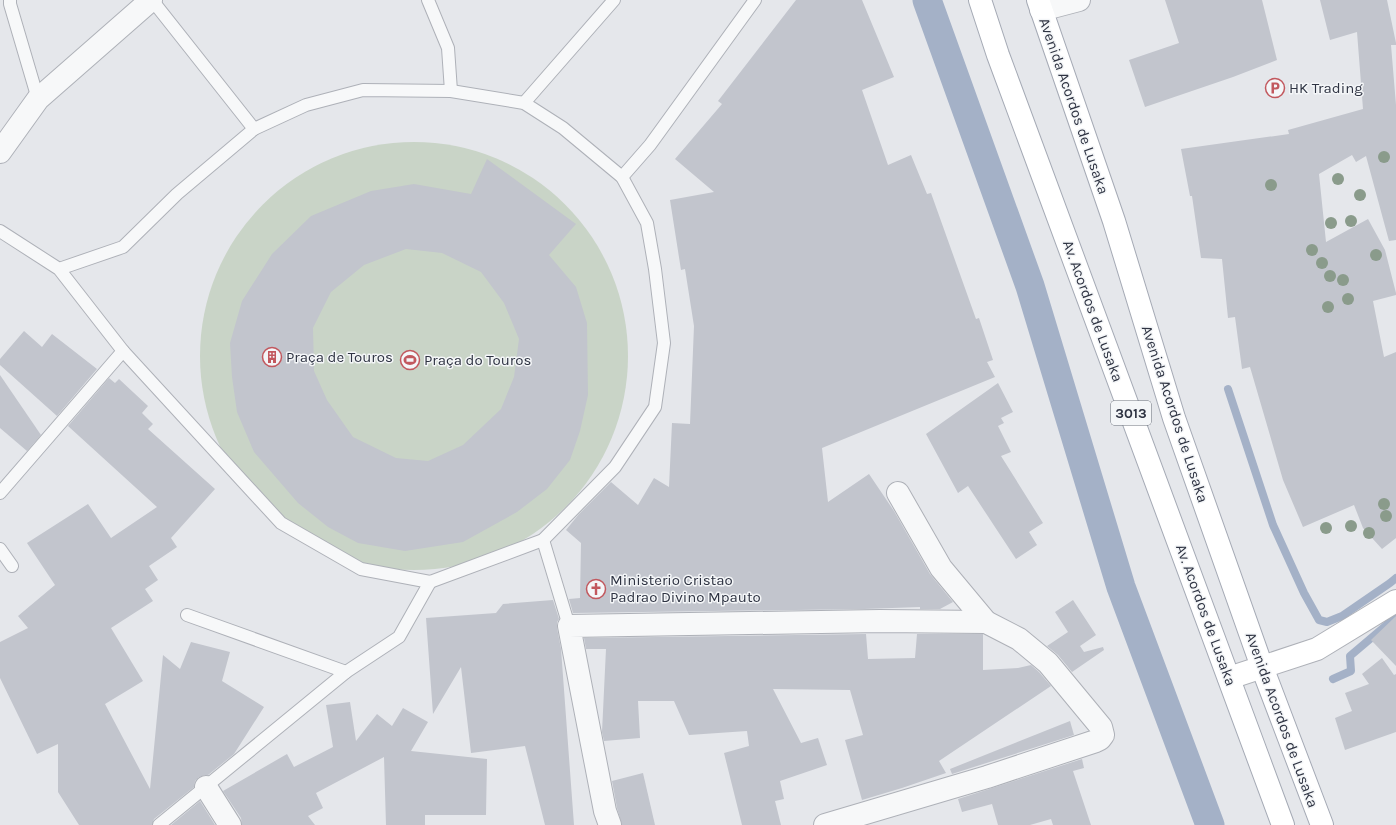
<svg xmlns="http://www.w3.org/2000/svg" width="1396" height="825" font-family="Karla,sans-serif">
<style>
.green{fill:#c9d4c7}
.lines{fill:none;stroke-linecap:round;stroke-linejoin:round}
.stream{stroke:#a4b1c7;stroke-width:8}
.canal{stroke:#a4b1c7;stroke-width:29}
.building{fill:#c2c5cd;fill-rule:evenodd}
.lane-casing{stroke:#aeb1b8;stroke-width:14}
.street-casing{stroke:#aeb1b8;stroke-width:24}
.secondary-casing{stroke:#aeb1b8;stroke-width:24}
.primary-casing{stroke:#a5aab5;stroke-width:24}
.lane{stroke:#f7f8f9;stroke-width:12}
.street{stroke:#f7f8f9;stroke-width:22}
.secondary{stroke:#fff;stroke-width:22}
.primary{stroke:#fff;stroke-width:22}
.tree{fill:#8a9b8b}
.labels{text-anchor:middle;stroke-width:3;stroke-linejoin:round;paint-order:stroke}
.shield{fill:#f4f6f8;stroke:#696e79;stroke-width:1}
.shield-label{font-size:14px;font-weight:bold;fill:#2e3342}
.poi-label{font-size:15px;fill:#2e3342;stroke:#f4f6f8;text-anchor:start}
.street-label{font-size:15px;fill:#2e3342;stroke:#f4f6f8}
</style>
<rect width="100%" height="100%" fill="#e5e7eb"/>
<!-- green -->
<circle class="green" cx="414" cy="356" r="214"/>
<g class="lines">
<!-- stream -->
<g class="stream">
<path d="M1228,389L1273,525L1304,593L1319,620L1327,622L1342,616L1390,583L1396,578"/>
<path d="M1333,679L1351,671L1350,656L1396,617"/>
</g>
<!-- canal -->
<path class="canal" d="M927,0L1030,286L1121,587L1210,825"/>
</g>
<!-- building -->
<g class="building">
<path d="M796,0H862L894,77L862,90L888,165L911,155L927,194L931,193L976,319L979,318L993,360L987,362L995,377L822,448L828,502L869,474L894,511L930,574L953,602L940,609H920V607L864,609L573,613L569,599L580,598L581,543L566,530L579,514L611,482L638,505L654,478L669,487L672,423L690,424L694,326L685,269L681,270L670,200L714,192L675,159L722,104L718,101Z"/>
<path d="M1165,0H1262L1277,60L1233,77L1145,107L1129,60L1179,43Z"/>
<path d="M1320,0H1387L1396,43V45H1391L1396,105V240L1389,241L1366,156L1356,162L1352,155L1319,174L1326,242L1368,219L1385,250L1396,293V295L1373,301L1384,357L1396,352V538L1382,549L1363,528L1354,505L1303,527L1283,480L1250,367L1242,369L1235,317L1228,318L1222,259L1201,258L1192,196H1190L1181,149L1289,134L1288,130L1363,109L1357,32L1330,40Z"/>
<path d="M487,159L576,224L549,255L576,287L587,323L588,395L580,431L570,460L547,489L517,512L463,542L405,551L358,543L328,527L298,503L254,452L237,412L232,377L230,343L242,301L272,254L311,216L371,191L414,184L471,194ZM406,249L442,253L481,272L504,303L519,339L514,377L501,409L463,445L428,461L396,458L353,437L327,400L314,371L313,328L331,292L364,265Z"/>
<path d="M24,331L42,347L52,334L97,369L57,416L0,365V359Z"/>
<path d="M0,375L41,435L27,451L0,428Z"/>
<path d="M109,378L115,383L119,379L148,406L142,413L153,424L148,429L215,489L171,538L177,547L149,566L158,580L145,589L153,601L111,628L143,681L105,704L150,789L163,655L180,669L191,642L230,652L222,681L264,707L234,754L208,775H205L199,777L195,781L194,787L154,819L152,825H79L58,792V744L37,754L0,678V642L28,628L18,616L55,585L27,543L88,504L111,538L157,507L68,426Z"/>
<path d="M998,383L1013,412L1001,418L1004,423L998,426L1011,452L1001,456L1043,523L1029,532L1037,545L1016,559L968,486L958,493L926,434Z"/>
<path d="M553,600L559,619L557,622V628L561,649L574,825H545L525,746L471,753L461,667L433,714L426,618L496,613L503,604Z"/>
<path d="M1073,600L1096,635L1080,646L1084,652L1103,647L1104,650L1072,672L1058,655L1047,646L1068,632L1055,612Z"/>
<path d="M1396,616V666L1371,640Z"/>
<path d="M866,634L868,659L915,658L917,634H983V670L1018,668L1031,665L1039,672L1051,686L939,761L946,773L902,788L862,800L845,740L863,735L850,690L773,689L801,743L818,738L827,765L780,781L784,799L775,801L781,825H742L724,753L749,746L747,731L689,735L674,701H638L640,738L604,741L602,732L606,649H586L584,638Z"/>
<path d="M1382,658L1394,675L1396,674V732L1345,750L1335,718L1352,711L1345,693L1369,684L1362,674Z"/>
<path d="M350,702L356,741L377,714L392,726L403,708L428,722L411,751L487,759L486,815H425V825H386L384,757L316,793L323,808L308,816L315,825H242L241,818L223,791L287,754L294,767L333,747L326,705Z"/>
<path d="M1070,721L1074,735L952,774L950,769Z"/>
<path d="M1082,759L1084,768L1073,771L1091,825H1053L1051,819L1030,825H998L992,804L962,812L958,799Z"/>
<path d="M643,773L655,825H622L617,808L612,781Z"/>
<path d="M200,801L215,825H171Z"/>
</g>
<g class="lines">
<!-- lane casing -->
<g class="lane-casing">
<g id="lane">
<path d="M10,0V4L38,99"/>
<path d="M152,0L254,129"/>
<path d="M428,0L448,48L451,91"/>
<path d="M524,103L614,0"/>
<path d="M622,177L650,145L755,0"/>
<path d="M0,231L59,269L123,351L281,523L361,569L430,582L543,540L615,467L655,407L664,343L655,269L647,223L622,177L563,128L524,103L451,91L363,90L306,105L254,129L177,194L123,247L59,269"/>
<path d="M0,493L123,351"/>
<path d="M543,540L569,626"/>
<path d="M0,549L12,566"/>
<path d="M187,615L346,672"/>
<path d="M159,825L346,672L399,637L430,582"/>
</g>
</g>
<!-- street casing -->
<g class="street-casing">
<g id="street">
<path d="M1041,10L1079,0"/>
<path d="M0,152L38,99L151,0"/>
<path d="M898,493L941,568L986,622"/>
<path d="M206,787L230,825"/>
<path d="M610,825L605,811L569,626L880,621L986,622L1019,639L1048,663L1101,727L1103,735L1100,739L1096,741L987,777L825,825"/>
</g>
</g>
<!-- secondary casing -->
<g class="secondary-casing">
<path id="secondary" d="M1229,678L1317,649L1396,601"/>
</g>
<!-- primary casing -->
<g class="primary-casing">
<g id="primary">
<path d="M980,0L998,55L1283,825"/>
<path d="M1038,0L1114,221L1174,418L1262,667L1322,825"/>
</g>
</g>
<!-- lane -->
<use href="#lane" class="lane"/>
<!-- street -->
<use href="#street" class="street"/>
<!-- secondary -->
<use href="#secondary" class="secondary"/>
<!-- primary -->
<use href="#primary" class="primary"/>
</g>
<!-- trees -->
<g class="tree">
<circle cx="1384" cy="157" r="6"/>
<circle cx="1338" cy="179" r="6"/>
<circle cx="1271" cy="185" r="6"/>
<circle cx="1360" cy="195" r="6"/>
<circle cx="1351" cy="221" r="6"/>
<circle cx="1331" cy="223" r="6"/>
<circle cx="1312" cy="250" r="6"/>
<circle cx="1376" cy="255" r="6"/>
<circle cx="1322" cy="263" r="6"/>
<circle cx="1330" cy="276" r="6"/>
<circle cx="1343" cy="280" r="6"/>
<circle cx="1348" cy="299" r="6"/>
<circle cx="1328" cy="307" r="6"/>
<circle cx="1384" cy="504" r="6"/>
<circle cx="1386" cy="516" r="6"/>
<circle cx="1351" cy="526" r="6"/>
<circle cx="1326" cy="528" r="6"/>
<circle cx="1369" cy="533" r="6"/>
</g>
<!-- icons -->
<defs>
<g id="parking-ring" transform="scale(1)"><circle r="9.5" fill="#f4f6f8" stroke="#c2585e" stroke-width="1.5"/><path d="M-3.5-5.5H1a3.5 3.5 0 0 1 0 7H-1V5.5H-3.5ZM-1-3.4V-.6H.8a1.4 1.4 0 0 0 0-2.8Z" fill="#c2585e"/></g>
<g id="building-ring" transform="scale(1)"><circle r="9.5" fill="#f4f6f8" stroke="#c2585e" stroke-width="1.5"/><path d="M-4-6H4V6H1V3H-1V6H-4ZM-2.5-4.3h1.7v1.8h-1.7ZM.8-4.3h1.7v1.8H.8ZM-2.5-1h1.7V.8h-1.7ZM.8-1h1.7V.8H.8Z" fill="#c2585e"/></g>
<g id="stadium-ring" transform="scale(1)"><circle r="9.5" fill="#f4f6f8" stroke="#c2585e" stroke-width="1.5"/><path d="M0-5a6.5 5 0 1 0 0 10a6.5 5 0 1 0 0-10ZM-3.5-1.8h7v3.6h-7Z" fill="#c2585e"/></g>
<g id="church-ring" transform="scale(1)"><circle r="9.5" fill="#f4f6f8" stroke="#c2585e" stroke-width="1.5"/><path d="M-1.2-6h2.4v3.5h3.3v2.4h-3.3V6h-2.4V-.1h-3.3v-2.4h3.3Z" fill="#c2585e"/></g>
</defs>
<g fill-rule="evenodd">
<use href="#parking-ring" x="1275" y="88"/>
<use href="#building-ring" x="272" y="357"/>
<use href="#stadium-ring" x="410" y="360"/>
<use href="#church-ring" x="596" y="589"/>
</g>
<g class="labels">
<!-- shield labels -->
<rect class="shield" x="1111" y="401" width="40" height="24" rx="3"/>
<g class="shield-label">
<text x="1131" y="418">3013</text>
</g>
<!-- poi labels -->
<g class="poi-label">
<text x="1289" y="93">HK Trading</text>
<text x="286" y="362">Praça de Touros</text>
<text x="424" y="365">Praça do Touros</text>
<text x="610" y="585">Ministerio Cristao<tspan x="610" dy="17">Padrao Divino Mpauto</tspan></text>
</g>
<!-- street labels -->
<g class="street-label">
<text transform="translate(1074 106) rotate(71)" y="5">Avenida Acordos de Lusaka</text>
<text transform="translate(1093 311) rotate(70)" y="5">Av. Acordos de Lusaka</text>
<text transform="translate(1175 414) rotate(72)" y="5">Avenida Acordos de Lusaka</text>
<text transform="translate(1206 615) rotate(70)" y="5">Av. Acordos de Lusaka</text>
<text transform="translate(1282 720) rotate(70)" y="5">Avenida Acordos de Lusaka</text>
</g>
</g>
</svg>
